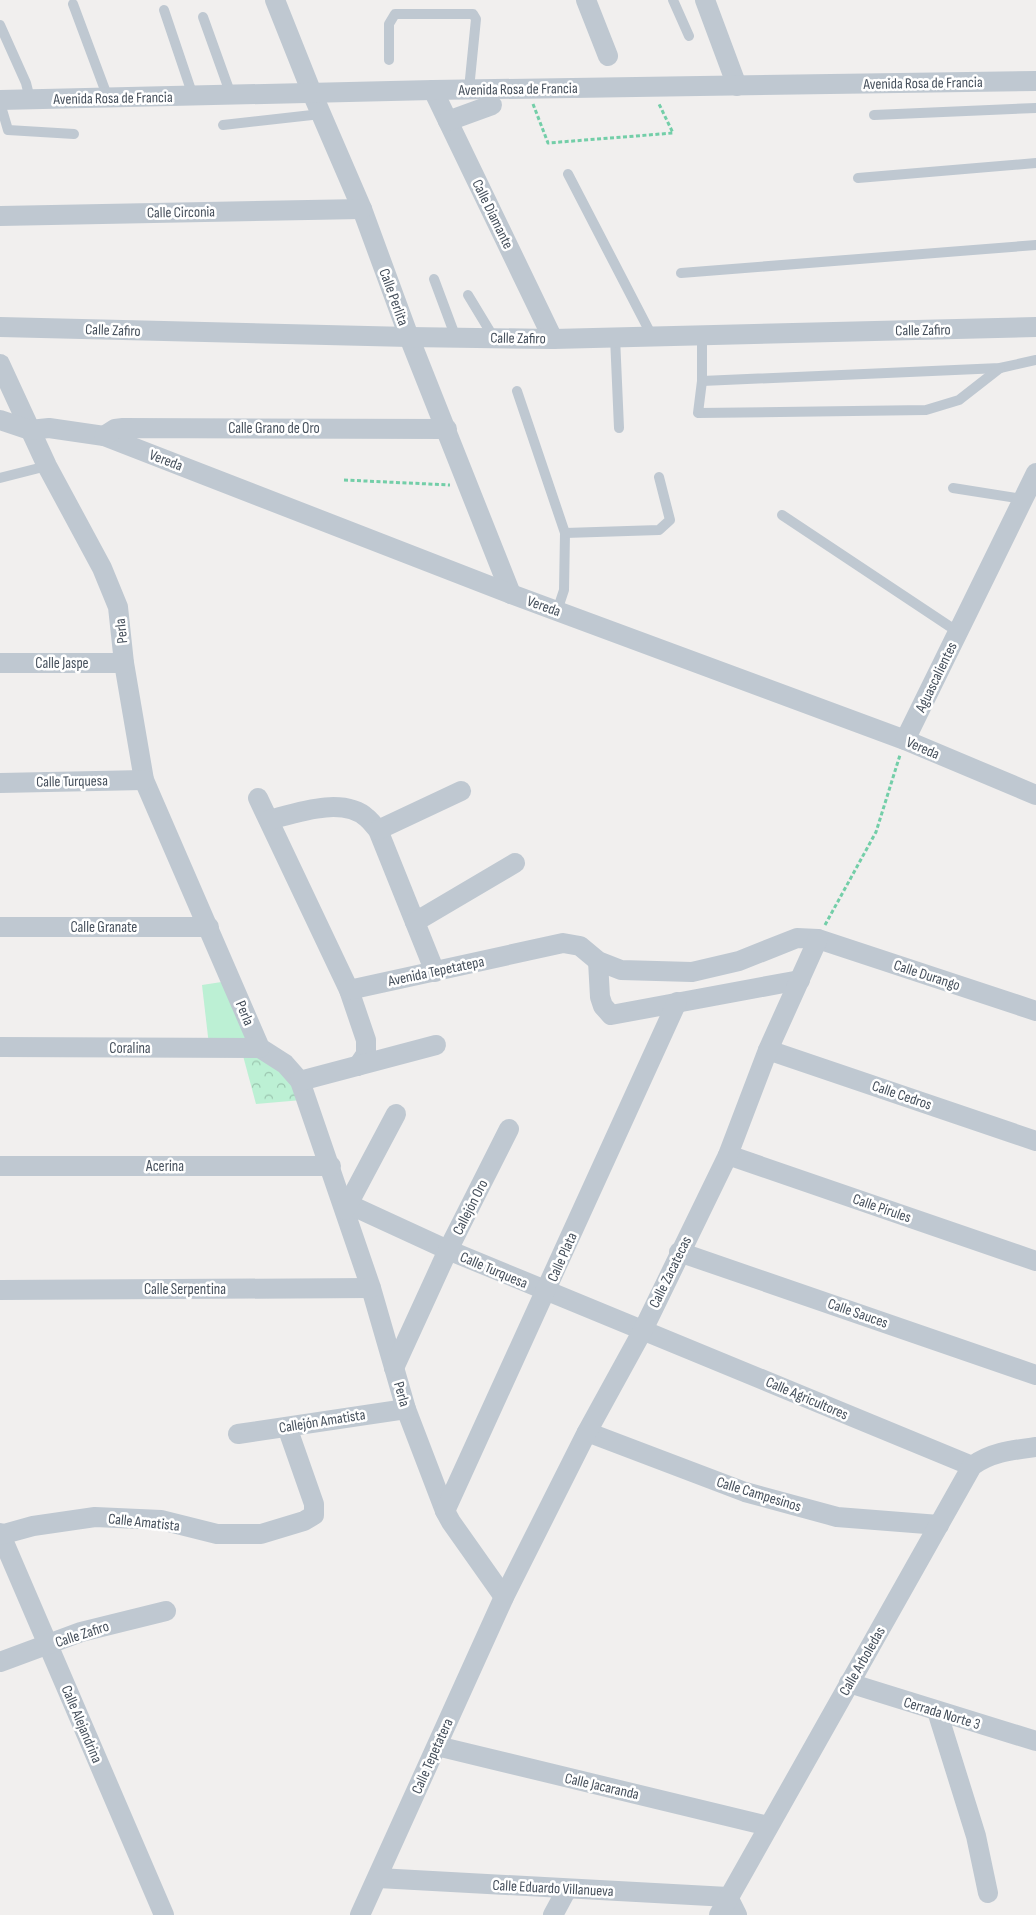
<svg xmlns="http://www.w3.org/2000/svg" width="1036" height="1915" font-family="'Sofia Sans Condensed',sans-serif">
<style>
.forest{fill:url(#forest-crowns)}
.park{fill:#bcf0d4}
.lines{fill:none;stroke-linecap:round;stroke-linejoin:round}
.path{stroke:#73cea8;stroke-width:3;stroke-dasharray:4 2.5;stroke-linecap:butt}
.lane{stroke:#bfc8d1;stroke-width:10}
.street{stroke:#bfc8d1;stroke-width:20}
.labels{text-anchor:middle;stroke-width:5;stroke-linejoin:round;paint-order:stroke}
.street-label{font-size:15px;fill:#46505c;stroke:#fff}
</style>
<defs>
<pattern id="forest-crowns" width="20" height="18" patternUnits="userSpaceOnUse" patternTransform="scale(1.25)"><rect width="20" height="18" fill="#bcf0d4"/><path d="M2 6a3 3 0 1 1 6 0M12 15a3 3 0 1 1 6 0" fill="none" stroke="#9bc5af"/></pattern>
</defs>
<rect width="100%" height="100%" fill="#f1efee"/>
<!-- forest -->
<path class="forest" d="M242,1052L284,1067L302,1100L256,1104Z"/>
<!-- park -->
<path class="park" d="M228,981L256,1045H209L202,985Z"/>
<g class="lines">
<!-- path -->
<g class="path">
<path d="M533,104L548,143L673,133L659,104"/>
<path d="M344,480L450,485"/>
<path d="M825,925L876,832L900,755"/>
</g>
<!-- lane -->
<g class="lane">
<path d="M673,0L689,36"/>
<path d="M73,4L108,98"/>
<path d="M164,10L193,96"/>
<path d="M203,17L231,95"/>
<path d="M0,25L26,83L30,99"/>
<path d="M389,60V24L395,14H473L476,19L469,89"/>
<path d="M0,103L8,130L74,134"/>
<path d="M874,115L1036,108"/>
<path d="M223,125L321,114"/>
<path d="M568,174L652,336"/>
<path d="M858,178L1036,163"/>
<path d="M681,273L1036,245"/>
<path d="M434,279L456,338"/>
<path d="M468,295L494,338"/>
<path d="M702,335V381L1000,368L1036,360"/>
<path d="M615,337L619,428"/>
<path d="M702,381L698,413L926,410L959,400L1000,368"/>
<path d="M517,391L565,533L564,590L557,611"/>
<path d="M0,478L47,466"/>
<path d="M953,488L1023,499"/>
<path d="M782,515L949,626L959,630"/>
<path d="M565,533L659,530L670,520L659,477"/>
</g>
<!-- street -->
<g class="street">
<path d="M275,0L312,93L362,209L409,337L511,594"/>
<path d="M586,0L608,56"/>
<path d="M705,0L737,86"/>
<path d="M433,90L553,339"/>
<path d="M0,100L433,90L1036,81"/>
<path d="M448,121L492,105"/>
<path d="M0,216L362,209"/>
<path d="M0,327L409,337L553,339L1036,327"/>
<path d="M0,364L47,466L102,568L118,607L124,663L144,780L260,1048L285,1064L300,1081L371,1288L406,1409L445,1511L451,1522L504,1597"/>
<path d="M0,420L30,430L49,428L104,436L511,594L905,740L1036,795"/>
<path d="M104,436L115,429L123,428L447,429"/>
<path d="M0,663H124"/>
<path d="M905,740L1036,473"/>
<path d="M0,783L144,780"/>
<path d="M258,798L349,990L366,1040V1054L358,1066"/>
<path d="M269,820C296,813 343,796 367,818C371,821 374,826 378,830L435,972"/>
<path d="M378,830L461,791"/>
<path d="M415,922L515,863"/>
<path d="M0,927H209"/>
<path d="M598,961L600,997L603,1006L611,1015L800,980"/>
<path d="M349,990L563,943L580,946L598,961L621,970L692,972L739,961L797,938L818,939L1036,1011"/>
<path d="M0,1047L260,1048"/>
<path d="M768,1050L1036,1141"/>
<path d="M300,1081L436,1045"/>
<path d="M728,1155L1036,1261"/>
<path d="M0,1166H331"/>
<path d="M348,1204L448,1250L972,1466"/>
<path d="M345,1210L396,1114"/>
<path d="M679,1252L1036,1375"/>
<path d="M0,1290L371,1288"/>
<path d="M394,1368L448,1250L509,1129"/>
<path d="M587,1432L745,1492L837,1517L939,1525"/>
<path d="M238,1434L406,1409"/>
<path d="M445,1511L677,1002"/>
<path d="M0,1533L164,1915"/>
<path d="M0,1535L33,1526L95,1517L161,1520L217,1534H261L304,1521L314,1515V1504L287,1427"/>
<path d="M0,1662L81,1632L166,1611"/>
<path d="M849,1683L1036,1741"/>
<path d="M937,1711L976,1836L988,1893"/>
<path d="M437,1746L768,1826"/>
<path d="M378,1878L728,1897L737,1915"/>
<path d="M360,1915L504,1597L587,1432L643,1330L728,1155L768,1050L818,939"/>
<path d="M553,1915L567,1889"/>
<path d="M719,1915L972,1466C991,1452 1013,1450 1036,1447"/>
</g>
</g>
<g class="labels">
<!-- street labels -->
<g class="street-label">
<text transform="translate(923 83) rotate(-1)" y="5">Avenida Rosa de Francia</text>
<text transform="translate(518 89) rotate(-1)" y="5">Avenida Rosa de Francia</text>
<text transform="translate(113 98) rotate(-1)" y="5">Avenida Rosa de Francia</text>
<text transform="translate(181 212) rotate(-1)" y="5">Calle Circonia</text>
<text transform="translate(493 214) rotate(64)" y="5">Calle Diamante</text>
<text transform="translate(394 297) rotate(70)" y="5">Calle Perlita</text>
<text transform="translate(113 330) rotate(2)" y="5">Calle Zafiro</text>
<text transform="translate(923 330) rotate(-1)" y="5">Calle Zafiro</text>
<text transform="translate(518 338) rotate(1)" y="5">Calle Zafiro</text>
<text x="274" y="433">Calle Grano de Oro</text>
<text transform="translate(166 460) rotate(21)" y="5">Vereda</text>
<text transform="translate(544 606) rotate(20)" y="5">Vereda</text>
<text transform="translate(121 631) rotate(-96)" y="5">Perla</text>
<text x="62" y="668">Calle Jaspe</text>
<text transform="translate(936 677) rotate(-64)" y="5">Aguascalientes</text>
<text transform="translate(923 748) rotate(23)" y="5">Vereda</text>
<text transform="translate(72 781) rotate(-1)" y="5">Calle Turquesa</text>
<text x="104" y="932">Calle Granate</text>
<text transform="translate(436 971) rotate(-12)" y="5">Avenida Tepetatepa</text>
<text transform="translate(927 975) rotate(18)" y="5">Calle Durango</text>
<text transform="translate(245 1013) rotate(67)" y="5">Perla</text>
<text x="130" y="1053">Coralina</text>
<text transform="translate(902 1095) rotate(19)" y="5">Calle Cedros</text>
<text x="165" y="1171">Acerina</text>
<text transform="translate(470 1207) rotate(-63)" y="5">Callejón Oro</text>
<text transform="translate(882 1208) rotate(19)" y="5">Calle Pirules</text>
<text transform="translate(562 1257) rotate(-66)" y="5">Calle Plata</text>
<text transform="translate(494 1270) rotate(23)" y="5">Calle Turquesa</text>
<text transform="translate(670 1272) rotate(-64)" y="5">Calle Zacatecas</text>
<text x="185" y="1294">Calle Serpentina</text>
<text transform="translate(858 1313) rotate(19)" y="5">Calle Sauces</text>
<text transform="translate(402 1394) rotate(74)" y="5">Perla</text>
<text transform="translate(807 1398) rotate(23)" y="5">Calle Agricultores</text>
<text transform="translate(322 1421) rotate(-9)" y="5">Callejón Amatista</text>
<text transform="translate(759 1494) rotate(17)" y="5">Calle Campesinos</text>
<text transform="translate(144 1522) rotate(6)" y="5">Calle Amatista</text>
<text transform="translate(82 1634) rotate(-18)" y="5">Calle Zafiro</text>
<text transform="translate(862 1661) rotate(-60)" y="5">Calle Arboledas</text>
<text transform="translate(942 1713) rotate(17)" y="5">Cerrada Norte 3</text>
<text transform="translate(82 1724) rotate(67)" y="5">Calle Alejandrina</text>
<text transform="translate(432 1756) rotate(-66)" y="5">Calle Tepetatera</text>
<text transform="translate(602 1786) rotate(13)" y="5">Calle Jacaranda</text>
<text transform="translate(553 1888) rotate(3)" y="5">Calle Eduardo Villanueva</text>
</g>
</g>
</svg>
